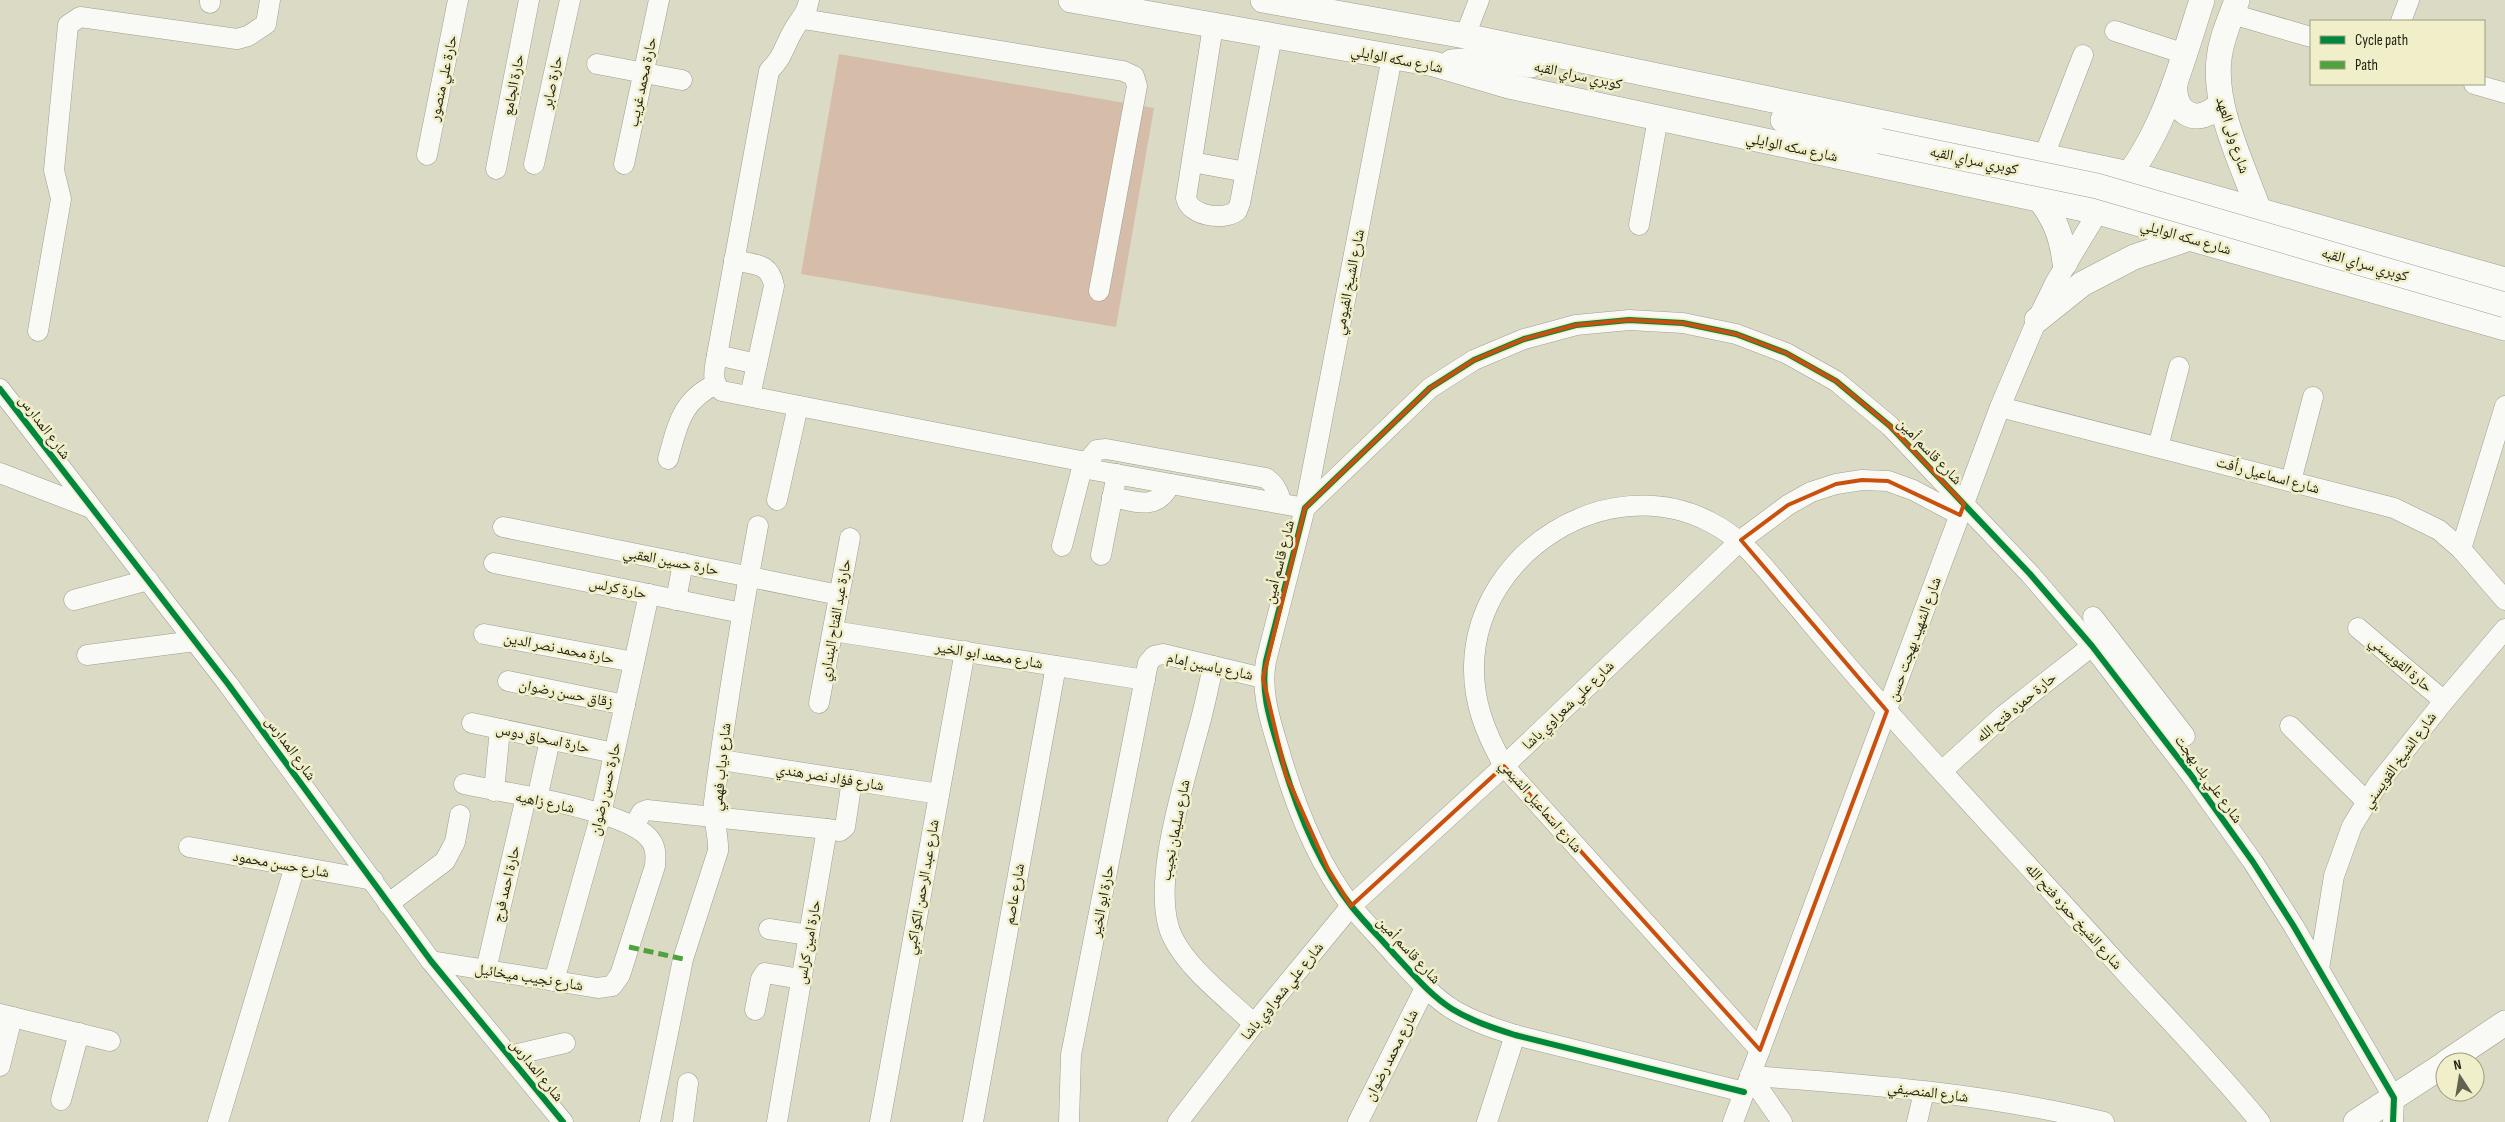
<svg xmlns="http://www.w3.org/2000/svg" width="2505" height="1122" font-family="'Sofia Sans Condensed','Noto Naskh Arabic',sans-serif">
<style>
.green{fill:#d6bdaa}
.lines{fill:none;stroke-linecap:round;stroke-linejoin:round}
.minor-casing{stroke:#9f9f8f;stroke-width:21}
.major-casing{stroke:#9f9f8f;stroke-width:26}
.minor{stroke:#f9f9f6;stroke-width:20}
.major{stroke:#f9f9f6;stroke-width:25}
.major-bridge-casing{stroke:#9f9f8f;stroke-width:26;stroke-linecap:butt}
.major-bridge{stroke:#f9f9f6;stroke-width:25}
.quiet{stroke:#50a23f;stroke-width:5;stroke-dasharray:10 5;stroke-linecap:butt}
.cycleway-casing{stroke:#f0efca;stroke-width:9}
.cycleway{stroke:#00873e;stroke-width:6}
.marked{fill:none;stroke:#ca510d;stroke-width:4;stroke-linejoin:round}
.labels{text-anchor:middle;stroke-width:5;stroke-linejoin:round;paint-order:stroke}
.street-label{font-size:15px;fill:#222214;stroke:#f0efca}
</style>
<rect width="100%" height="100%" fill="#dadac5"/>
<!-- green -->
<path class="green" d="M839,54L1154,108L1116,327L801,274Z"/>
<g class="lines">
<!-- minor casing -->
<g class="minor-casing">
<g id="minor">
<path d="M809,0C806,16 800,18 793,31C783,48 784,56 769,71L717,355C715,367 710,383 722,391L1086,462"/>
<path d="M210,3V0"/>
<path d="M2232,14L2311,37"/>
<path d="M803,19L1123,71L1134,76L1137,86L1099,291"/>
<path d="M2401,21L2409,0"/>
<path d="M1213,26L1186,198C1190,216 1223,221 1237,211L1240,203L1272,36"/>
<path d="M2115,31L2185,54"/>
<path d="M1465,36L1479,0"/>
<path d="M597,64L682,80"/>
<path d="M2474,84L2505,93"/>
<path d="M427,155L458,0"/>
<path d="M2044,156L2083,55"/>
<path d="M1192,162L1246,172"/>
<path d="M534,164L570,0"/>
<path d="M624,164L659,0"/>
<path d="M496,169L529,0"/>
<path d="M1639,225L1658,118"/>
<path d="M734,260C754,265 770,262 774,286L750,396"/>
<path d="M38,331L61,199L54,170L68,25L80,17L237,39L248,36L266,24L270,0"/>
<path d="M717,355L757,364"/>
<path d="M0,389L228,684L431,961L563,1122"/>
<path d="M2000,407L2394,508L2439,530L2461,549L2505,600"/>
<path d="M2158,447L2179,367"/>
<path d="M668,459C678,424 681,401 716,384"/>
<path d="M1082,468L1305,508L1392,57"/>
<path d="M0,473L91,508"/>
<path d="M2291,481L2313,397"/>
<path d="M1112,497C1136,502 1158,511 1170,484"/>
<path d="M777,500L798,406"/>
<path d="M503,527L839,595"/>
<path d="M1062,546L1082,468L1097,450L1106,449L1266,478C1275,485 1279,491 1281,503"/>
<path d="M2461,549L2505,406"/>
<path d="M1101,555L1117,474"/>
<path d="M494,563L742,613"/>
<path d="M74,600L148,580"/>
<path d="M676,600L683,563"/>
<path d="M2093,617L2185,736"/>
<path d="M2358,628L2444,701"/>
<path d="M833,631L1145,680"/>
<path d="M484,634L634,662"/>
<path d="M87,655L195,641"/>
<path d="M1213,666C1208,690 1203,714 1196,737C1183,787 1149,891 1173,938C1189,970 1228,999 1254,1024"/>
<path d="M508,681L625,705"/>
<path d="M819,703L850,538"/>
<path d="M472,723L614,753"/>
<path d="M2290,726L2367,802"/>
<path d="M721,760L939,794"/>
<path d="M1942,771L2004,715L2092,646"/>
<path d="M494,791L500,729"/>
<path d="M537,799L550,740"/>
<path d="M634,826L642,812L647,810L827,829"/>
<path d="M189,847L373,880"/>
<path d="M388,904L445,861L455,842L460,815"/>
<path d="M769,929L809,935"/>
<path d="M431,961L598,988L612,986L620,975L655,866C656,855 656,845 648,837C623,809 505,793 464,784"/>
<path d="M2319,969L2334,876L2352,826L2378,784L2444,701L2505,629"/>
<path d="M486,970L526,797"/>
<path d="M554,981L601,814L649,594"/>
<path d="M755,1010L761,979L765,973L801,979"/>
<path d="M0,1014L110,1041"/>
<path d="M1760,1050L1504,766C1486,734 1473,703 1474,665C1477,552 1607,469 1710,522C1746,540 1765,569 1791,599C1823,637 1855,676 1889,713C1970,804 2053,892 2134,982C2177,1028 2220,1073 2260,1122"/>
<path d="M509,1056L565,1043"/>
<path d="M0,1066L12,1017"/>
<path d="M1750,1076C1869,1084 1988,1094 2104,1122"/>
<path d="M1750,1076L1782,1122"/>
<path d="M1744,1092L1515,1035C1493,1028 1472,1021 1452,1009C1430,995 1413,974 1395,955C1381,939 1365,923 1352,907C1318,864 1295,805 1280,753C1271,723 1260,692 1266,661L1305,508L1430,388L1474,360L1524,339L1576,325L1629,320L1683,323L1736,334L1786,353L1836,381L1890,426L2030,574L2092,646L2191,775L2253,862L2293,925L2394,1098L2393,1122"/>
<path d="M61,1100L79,1033"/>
<path d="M218,1122L295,866"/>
<path d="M650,1122L683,959L718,851C719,834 712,818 714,802C726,709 741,618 758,526"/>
<path d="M683,1122L688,1083"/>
<path d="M777,1122L827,829L840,831L845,827L852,780"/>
<path d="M880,1122L965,651"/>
<path d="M973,1122L1056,666"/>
<path d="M1069,1122L1071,1055L1148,663L1154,656L1163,654L1263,678"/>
<path d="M1178,1122L1254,1024L1351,906L1504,766L1741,540L1788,505L1811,492L1836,484L1862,480L1888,481L1913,490L1960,515"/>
<path d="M1358,1122L1425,988"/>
<path d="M1487,1122L1515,1035"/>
<path d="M1733,1122L2000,407L2037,320L2055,283L2098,212"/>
<path d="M1917,1122L1924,1092"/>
</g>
</g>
<!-- major casing -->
<g class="major-casing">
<g id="major">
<path d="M1071,0L1434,64L1509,86L2098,212L2505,328"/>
<path d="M1263,0L1465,36L2130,174L2505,280"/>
<path d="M2237,0C2230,20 2221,38 2219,59C2213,107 2243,165 2259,211"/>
<path d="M1452,62C1478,59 1505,60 1531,65"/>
<path d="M2175,83C2172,116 2200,127 2221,103"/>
<path d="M1783,120L1880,141"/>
<path d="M2119,187C2164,134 2181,64 2202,0"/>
<path d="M2041,201C2056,221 2062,238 2065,263"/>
<path d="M2037,320L2082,284L2134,257L2190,238"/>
<path d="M2447,1062L2505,1023"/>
<path d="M2356,1122L2445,1064"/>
</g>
</g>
<!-- minor -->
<use href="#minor" class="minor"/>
<!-- major -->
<use href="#major" class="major"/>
<!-- major-bridge casing -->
<g class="major-bridge-casing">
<path id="major-bridge" d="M1880,141L2097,186L2505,305"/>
</g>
<!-- major-bridge -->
<use href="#major-bridge" class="major-bridge"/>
<!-- quiet -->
<path class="quiet" d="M629,947L683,959"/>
<!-- cycleway casing -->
<g class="cycleway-casing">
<g id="cycleway">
<path d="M0,389L228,684L431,961L563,1122"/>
<path d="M1744,1092L1515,1035C1493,1028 1472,1021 1452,1009C1430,995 1413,974 1395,955C1381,939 1365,923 1352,907C1318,864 1295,805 1280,753C1271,723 1260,692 1266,661L1305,508L1430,388L1474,360L1524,339L1576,325L1629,320L1683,323L1736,334L1786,353L1836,381L1890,426L2030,574L2092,646L2191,775L2253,862L2293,925L2394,1098L2393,1122"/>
</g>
</g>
<!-- cycleway -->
<use href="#cycleway" class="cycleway"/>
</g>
<!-- marked area -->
<path class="marked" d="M1629,320L1683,323L1736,334L1786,353L1836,381L1890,426L1964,504L1960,515L1888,481L1862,480L1836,484L1788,505L1741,540L1887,711L1760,1050L1504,766L1351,906L1328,869L1286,775L1263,678L1305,508L1430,388L1474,360L1524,339L1576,325Z"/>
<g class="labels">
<!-- street labels -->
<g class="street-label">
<text transform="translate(1397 59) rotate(11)" y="5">شارع سكه الوايلي</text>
<text transform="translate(1578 75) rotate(12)" y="5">كوبري سراي القبه</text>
<text transform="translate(443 78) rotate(-78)" y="5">حارة علي منصور</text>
<text transform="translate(552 82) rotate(-78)" y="5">حارة صابر</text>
<text transform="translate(642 82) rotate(-78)" y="5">حارة محمد غريب</text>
<text transform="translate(513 85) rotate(-79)" y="5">حارة الجامع</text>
<text transform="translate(2233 135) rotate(72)" y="5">شارع ولى العهد</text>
<text transform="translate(1792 147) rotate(12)" y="5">شارع سكه الوايلي</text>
<text transform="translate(1974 160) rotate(12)" y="5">كوبري سراي القبه</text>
<text transform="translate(2186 237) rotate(16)" y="5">شارع سكه الوايلي</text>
<text transform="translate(2365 264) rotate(16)" y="5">كوبري سراي القبه</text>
<text transform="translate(1349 282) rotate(-79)" y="5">شارع الشيخ الفيومي</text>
<text transform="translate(45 427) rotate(53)" y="5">شارع المدارس</text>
<text transform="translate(1930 451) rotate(46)" y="5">شارع قاسم أمين</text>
<text transform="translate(2268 475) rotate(15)" y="5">شارع اسماعيل رأفت</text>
<text transform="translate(671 561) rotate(11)" y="5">حارة حسين العقبي</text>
<text transform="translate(1279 562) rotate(-76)" y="5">شارع قاسم أمين</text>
<text transform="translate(618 588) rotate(11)" y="5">حارة كرلس</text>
<text transform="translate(835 620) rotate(-80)" y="5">حارة عبد الفتاح البنداري</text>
<text transform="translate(1914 639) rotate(-70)" y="5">شارع الشهيد بهجت حسن</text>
<text transform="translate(559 648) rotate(11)" y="5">حارة محمد نصر الدين</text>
<text transform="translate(989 655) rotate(9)" y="5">شارع محمد ابو الخير</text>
<text transform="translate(2401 664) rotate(40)" y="5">حارة القويسني</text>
<text transform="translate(1210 666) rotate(12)" y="5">شارع ياسين إمام</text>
<text transform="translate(566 693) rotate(11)" y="5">زقاق حسن رضوان</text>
<text transform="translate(1568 705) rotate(-44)" y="5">شارع علي شعراوي باشا</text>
<text transform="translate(2016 707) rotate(-40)" y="5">حارة حمزه فتح الله</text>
<text transform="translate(543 738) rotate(12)" y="5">حارة اسحاق دوس</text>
<text transform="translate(291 748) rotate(54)" y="5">شارع المدارس</text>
<text transform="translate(2399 760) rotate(-54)" y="5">شارع الشيخ القويسني</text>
<text transform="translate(721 767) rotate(-84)" y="5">شارع دياب فهمي</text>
<text transform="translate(830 777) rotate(9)" y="5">شارع فؤاد نصر هندي</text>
<text transform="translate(2209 779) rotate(54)" y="5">شارع علي بك بهجت</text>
<text transform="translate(605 789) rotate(-77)" y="5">حارة حسن رضوان</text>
<text transform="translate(545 802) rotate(12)" y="5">شارع زاهيه</text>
<text transform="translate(1541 806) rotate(49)" y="5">شارع اسماعيل الشيمي</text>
<text transform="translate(1175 830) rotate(-79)" y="5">شارع سليمان نجيب</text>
<text transform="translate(281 864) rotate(10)" y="5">شارع حسن محمود</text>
<text transform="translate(506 884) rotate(-77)" y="5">حارة احمد فرج</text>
<text transform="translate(922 887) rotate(-80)" y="5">شارع عبد الرحمن الكواكبي</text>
<text transform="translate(1014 894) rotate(-80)" y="5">شارع عاصم</text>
<text transform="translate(1102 901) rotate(-79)" y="5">حارة ابو الخير</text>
<text transform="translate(2074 916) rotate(48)" y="5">شارع الشيخ حمزه فتح الله</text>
<text transform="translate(808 942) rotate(-80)" y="5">حارة امين كرلس</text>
<text transform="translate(1409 950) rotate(47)" y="5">شارع قاسم أمين</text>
<text transform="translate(529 977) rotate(9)" y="5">شارع نجيب ميخائيل</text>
<text transform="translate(1282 991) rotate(-51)" y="5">شارع علي شعراوي باشا</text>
<text transform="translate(1391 1055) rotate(-63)" y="5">شارع محمد رضوان</text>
<text transform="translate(537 1070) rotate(51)" y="5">شارع المدارس</text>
<text transform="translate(1928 1092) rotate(7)" y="5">شارع المنصيفي</text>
</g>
</g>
<!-- legend -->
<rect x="2310" y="20" width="175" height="65" fill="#f0efca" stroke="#9e9d81"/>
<rect x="2320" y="36" width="25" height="8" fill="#00873e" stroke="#9e9d81"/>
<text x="2355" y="45" font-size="15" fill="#222214">Cycle path</text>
<rect x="2320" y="61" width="25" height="8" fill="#50a23f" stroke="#9e9d81"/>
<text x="2355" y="70" font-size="15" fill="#222214">Path</text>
<!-- north arrow -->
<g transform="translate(2460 1077) rotate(348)"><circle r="24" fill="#f0efca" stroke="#9e9d81"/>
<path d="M0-4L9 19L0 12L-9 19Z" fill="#626252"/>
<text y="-8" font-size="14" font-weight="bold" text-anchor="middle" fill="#222214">N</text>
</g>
</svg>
